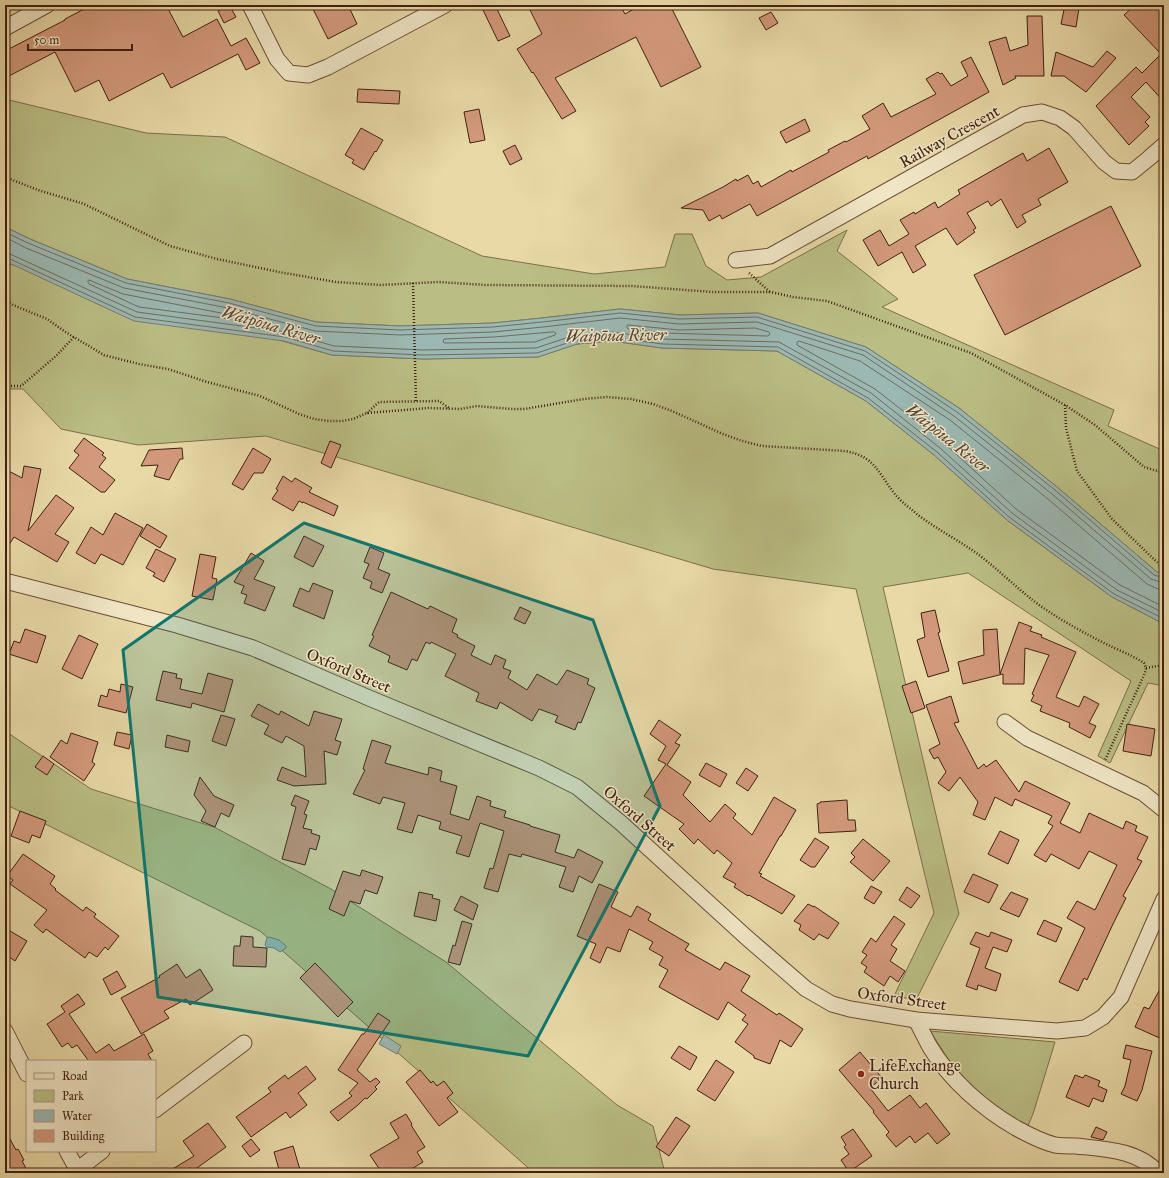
<svg xmlns="http://www.w3.org/2000/svg" width="1169" height="1178" font-family="'IM FELL Great Primer',serif">
<style>
.green{fill:#babe84;stroke:#7e6f4a}
.water{fill:#9bb8b2;stroke:#777b72}
.lines{fill:none;stroke-linecap:round;stroke-linejoin:round}
.shore{stroke:#6e6c62;stroke-width:1}
.building{fill:#d3997c;stroke:#422011}
.minor-casing{stroke:#6c4e36;stroke-width:17}
.path{stroke:#422011;stroke-width:2.5;stroke-dasharray:1 2;stroke-linecap:butt}
.minor{stroke:#f0e6c6;stroke-width:15}
.marked{fill:#0f766e;fill-opacity:0.2;stroke:#0f766e;stroke-width:3;stroke-linejoin:round}
.poi-dot{fill:#8f2418;stroke:#f0e6c6;stroke-width:1.5}
.labels{text-anchor:middle;stroke-width:3;stroke-linejoin:round;paint-order:stroke}
.street-label{font-size:16px;fill:#422011;stroke:#f0e6c6}
.poi-label{font-size:16px;fill:#422011;stroke:#f0e6c6;text-anchor:start}
.water-label{font-size:17px;font-style:italic;fill:#584639;stroke:#f0e6c6}
</style>
<rect width="100%" height="100%" fill="#e8d9a7"/>
<filter id="stains"><feTurbulence type="fractalNoise" baseFrequency=".005" numOctaves="4"/><feColorMatrix values="0 0 0 0 .2 0 0 0 0 .09 0 0 0 0 .02 0 0 0 .5 -.17"/></filter>
<radialGradient id="worn" r=".72"><stop offset=".6" stop-color="#630" stop-opacity="0"/><stop offset="1" stop-color="#630" stop-opacity=".3"/></radialGradient>
<!-- green -->
<g class="green">
<path d="M5,99L146,133L225,137L482,256L594,274L665,267L675,234H692L706,266L727,280L761,277L847,230L837,251L898,299L882,307L1114,410L1108,426L1164,451V575L1157,572L1057,487L959,408L866,347L758,313L680,315L620,309L542,318L493,323L400,326L316,322L230,299L127,279L30,239L5,227Z"/>
<path d="M5,261L10,264L332,355L423,359L538,357L577,344L612,341L662,348L777,351L866,401L934,455L1007,520L1112,597L1164,624V686L1148,683L1110,763L1098,756L1131,681L968,573L883,587L959,914L917,998H893L934,913L856,589L713,569L266,436L138,445L61,429L23,389H5Z"/>
<path d="M5,731L91,789L214,827L331,889L446,962L617,1105L653,1126L665,1173H534L260,931L5,804Z"/>
<path d="M930,1031L1055,1042L1033,1114L1027,1128L991,1104L958,1074Z"/>
</g>
<!-- water -->
<g class="water">
<path d="M5,227L30,239L127,279L230,299L316,322L400,326L493,323L542,318L620,309L680,315L758,313L866,347L959,408L1057,487L1157,572L1164,575V624L1112,597L1007,520L934,455L866,401L777,351L662,348L612,341L577,344L538,357L423,359L332,355L284,341L134,321L5,261Z"/>
<path d="M269,937L279,940L286,946V948L280,952L274,948L267,947L265,945L267,938Z"/>
<path d="M384,1035L401,1046L397,1054L379,1044Z"/>
</g>
<g class="lines">
<!-- shore -->
<g class="shore">
<path d="M5,232L28,243L126,283L229,303L316,326L400,330L493,327L542,322L620,313L679,319L757,317L865,351L957,412L1055,490L1154,575L1164,578"/>
<path d="M5,237L26,248L124,288L228,308L315,331L400,335L493,332L543,327L620,318L679,324L757,322L863,355L954,416L1052,494L1151,579L1164,583"/>
<path d="M5,253L10,254L137,312L286,332L334,346L423,350L536,348L575,335L612,332L662,339L779,342L871,393L940,448L1012,513L1117,590L1164,613"/>
<path d="M5,258H8L135,317L285,337L333,351L423,355L537,353L576,340L612,337L662,344L778,347L868,398L937,452L1009,517L1114,594L1164,619"/>
<path d="M89,280L123,294L226,314L232,315L233,317L231,319L139,307L89,284L88,282Z"/>
<path d="M628,325L679,330L755,328L769,332L770,334L768,336L663,333L628,329L627,327Z"/>
<path d="M554,332L556,333L555,335L535,342L445,343L443,342L444,339L494,337Z"/>
<path d="M1164,589H1158L1147,584L1048,499L950,420L860,361L799,341L797,342V345L875,389L944,443L1016,509L1120,585L1164,607"/>
</g>
</g>
<!-- building -->
<g class="building">
<path d="M92,5H166L183,37L217,19L231,46L246,38L260,63L246,70L238,54L171,88L163,73L109,101L99,80L75,92L55,52L9,76L5,68V51L65,20V19Z"/>
<path d="M229,5L236,17L224,23L218,11Z"/>
<path d="M311,5H348L357,24L328,39Z"/>
<path d="M495,5L510,36L498,41L483,10Z"/>
<path d="M540,5H620L625,14L641,5H670L701,67L661,87L636,37L555,78L576,111L562,119L533,72L532,73L517,49L542,34L530,10Z"/>
<path d="M1065,5L1079,8L1076,27L1061,24Z"/>
<path d="M1135,5H1164V102L1146,82L1131,97L1150,117L1145,122L1149,126L1129,145L1096,106L1136,67L1142,73L1161,54L1124,15Z"/>
<path d="M771,12L778,23L766,30L759,18Z"/>
<path d="M1027,16H1042L1044,76H1015L1016,78L1003,85L989,42L1006,37L1010,51L1028,45Z"/>
<path d="M1107,51L1116,58L1086,92L1064,76H1051L1056,52L1093,67Z"/>
<path d="M971,57L989,92L868,159L867,156L757,216L750,204L722,219L720,215L709,221L703,210L681,208L723,187L736,179L737,181L748,175L753,184L758,181L761,187L791,170L792,172L829,152L828,150L845,141L846,142L870,129L862,116L883,103L891,117L936,94L926,79L938,72L940,74L942,73L951,86L968,76L961,62Z"/>
<path d="M358,89L400,91L399,104L357,102Z"/>
<path d="M479,109L485,140L470,143L464,112Z"/>
<path d="M805,119L810,131L786,143L780,132Z"/>
<path d="M361,128L383,140L376,152L375,151L364,170L352,163L354,160L345,155Z"/>
<path d="M515,145L522,159L510,165L503,151Z"/>
<path d="M1049,148L1068,182L1038,199L1041,205L1022,215L1026,222L1017,228L1001,199L991,206L988,201L967,213L976,228L973,230L975,232L957,245L946,228L915,246L926,265L913,273L902,252L878,266L863,240L880,230L889,246L909,234L900,220L914,212L915,214L935,202L938,208L960,194L958,190L1023,153L1027,161Z"/>
<path d="M1111,206L1141,266L1005,335L974,275Z"/>
<path d="M84,438L104,453L102,455L106,458L99,467L115,480L105,492H101L69,468L79,455L74,451Z"/>
<path d="M330,441L341,445L331,468L321,463Z"/>
<path d="M182,448L183,459H180L169,480L154,476L158,465L141,466L149,450Z"/>
<path d="M253,448L271,459L263,473H254L243,490L232,484Z"/>
<path d="M24,466L41,469L28,531L56,495L74,508L55,534L69,542L57,562L14,537L5,551V469L22,478Z"/>
<path d="M283,476L292,482L295,478L312,488L309,492L338,506L334,516L303,502V503L299,501L293,511L272,499L278,490L276,489Z"/>
<path d="M115,513L143,528L123,565L101,554L95,564L76,553L91,527L103,535Z"/>
<path d="M147,524L167,536L160,548L140,536Z"/>
<path d="M304,536L324,546L313,567L294,557Z"/>
<path d="M370,547L384,553L378,569L390,574L382,593L370,588L372,582L363,578L369,564L364,562Z"/>
<path d="M156,549L176,559L164,582L153,576L155,573L146,568Z"/>
<path d="M251,553L264,561L254,579L275,587L265,611L244,603L247,595L241,593L244,586L234,582Z"/>
<path d="M200,554L216,557L212,578L217,579L213,600L192,596Z"/>
<path d="M313,583L333,591L324,619L293,606L300,588L309,592Z"/>
<path d="M391,592L428,609L430,606L457,619L452,632L458,635L457,637L475,646L471,655L491,665L495,655L506,660L503,668L511,671L508,678L527,690L537,674L557,685L567,670L589,679L587,684L595,688L581,723L578,722L575,730L555,722L558,716L539,709L532,721L500,702L497,709L476,701L479,693L445,676L456,654L431,642L430,644L426,642L417,661L412,659L407,670L388,662L390,656L369,646L374,636L372,635Z"/>
<path d="M520,607L531,612L525,624L514,619Z"/>
<path d="M935,610L940,632L938,633L949,671L928,677L917,640L925,637L921,613Z"/>
<path d="M1019,622L1032,627L1030,631L1042,635L1041,637L1076,652L1056,697L1079,707L1084,696L1099,704L1089,723L1096,726L1090,738L1069,727L1070,723L1040,711L1042,706L1031,701L1034,695L1032,694L1049,655L1025,648L1024,684H1003V674L963,684L958,662L984,655L983,630L997,629L1000,674Z"/>
<path d="M25,629L46,636L37,663L9,654L14,641L20,643Z"/>
<path d="M79,635L98,644L82,679L62,669Z"/>
<path d="M163,671L177,674L176,678L182,679L180,689L202,694L208,673L233,680L224,712L192,703L191,708L156,700Z"/>
<path d="M916,681L925,708L911,713L902,686Z"/>
<path d="M121,684L133,687L126,713L98,706L101,695L107,697L109,689L120,692Z"/>
<path d="M951,696L959,722L954,723L978,769L984,764L986,767L996,760L1019,792L1025,781L1070,803L1060,823L1080,833L1089,813L1123,829L1126,821L1137,826L1135,831L1148,837L1137,859L1142,861L1123,896L1126,898L1113,924L1087,980L1084,978L1078,991L1059,982L1085,928L1067,918L1077,901L1095,910L1117,865L1089,851L1079,869L1051,854L1046,862L1034,855L1053,826L1048,823L1052,816L1015,799L1012,806L995,797L985,820L973,815L978,802L960,777L949,791L938,783L946,772L938,757L934,759L929,750L940,744L926,705Z"/>
<path d="M258,704L279,715L281,711L309,726L314,711L342,719L335,740L341,742L337,755L324,751L326,784L294,786L277,780L282,767L306,777L304,746L286,736L282,743L264,734L269,725L251,716Z"/>
<path d="M221,715L235,719L226,746L212,741Z"/>
<path d="M659,720L681,735L675,743L680,745L667,765L691,782L683,795L710,822L725,804L736,814L733,818L752,835L774,797L796,810L781,836H780L759,873L762,874L760,876L795,896L782,914L749,895L748,896L734,887L736,884L723,877L732,863L717,850L714,854L698,839L694,844L679,829L684,824L644,796L666,764L658,760L666,746L650,734Z"/>
<path d="M1127,724L1155,729L1151,756L1123,751Z"/>
<path d="M117,732L132,735L129,749L114,745Z"/>
<path d="M71,733L98,742L92,762L95,764L84,781L50,757L61,740L67,744Z"/>
<path d="M167,735L190,741L188,752L165,747Z"/>
<path d="M372,740L391,746L385,763L428,775L429,767L442,771L440,781L457,786L450,814L469,820L477,796L491,801L490,806L506,811L504,817L530,825V826L560,835L555,852L574,858L578,849L603,862L592,883L579,876L573,892L559,887L566,867L522,854L521,857L509,854L498,892L484,888L490,868L493,869L504,831L480,823L469,857L456,853L462,836L439,829L441,822L418,815L412,833L397,829L405,803L383,797L380,804L353,794L365,770L363,769Z"/>
<path d="M43,756L54,764L47,775L35,767Z"/>
<path d="M706,763L727,774L720,787L699,775Z"/>
<path d="M746,768L758,776L748,791L736,783Z"/>
<path d="M200,777L214,796L234,805L229,817L221,813L215,827L201,821L206,811L194,795Z"/>
<path d="M295,795L309,801L304,814L307,815L303,828L312,830L311,833L320,836L316,850L310,848L305,865L282,859L296,807L291,805Z"/>
<path d="M847,800L848,820H855L856,831L819,833L817,804L820,803V802Z"/>
<path d="M20,811L46,821L40,838L32,835L29,843L11,836Z"/>
<path d="M1000,831L1019,840L1008,864L988,854Z"/>
<path d="M815,838L829,847L815,867H811L800,860Z"/>
<path d="M863,839L890,861L873,881L850,862L855,857L851,853Z"/>
<path d="M23,854L55,876L50,884L56,889L55,890L83,911L86,907L96,914L94,917L119,936L108,950L105,947L97,957L89,952L85,958L46,929L43,933L34,925L47,910L10,884L13,880L7,876Z"/>
<path d="M362,870L383,877L377,894L365,890L360,904L350,901L344,916L329,909L343,871L360,876Z"/>
<path d="M973,874L998,885L989,903L964,892Z"/>
<path d="M599,884L618,892L611,907L631,917L637,906L651,914L648,920L689,944L685,950L720,970L725,962L750,976L741,991L777,1015L779,1013L803,1029L791,1047L780,1040L770,1064L754,1058V1056L735,1042L748,1024L742,1020L746,1015L728,1002L718,1020L659,987L668,970L659,965L663,957L649,949L653,942L629,929L620,952L607,947L600,963L590,958L596,944L577,936Z"/>
<path d="M871,886L882,892L874,904L864,898Z"/>
<path d="M907,887L920,896L911,908L899,900Z"/>
<path d="M419,892L433,895L432,898L440,900L436,921L414,916Z"/>
<path d="M1011,892L1028,899L1019,917L1000,909Z"/>
<path d="M461,896L478,905L473,920L454,910Z"/>
<path d="M808,904L814,907V906L839,923L828,939L819,934L814,940L799,930L801,925L794,921Z"/>
<path d="M894,916L905,924L891,945L897,949L890,961L905,971L898,982L890,976L884,986L864,972L867,967L861,963L867,955L862,952L871,938L876,942Z"/>
<path d="M1044,920L1062,928L1056,942L1037,934Z"/>
<path d="M462,921L472,924L460,965L448,962L453,945L455,946Z"/>
<path d="M5,928L27,941L15,961L5,954Z"/>
<path d="M976,932L989,937L991,932L1012,940L1007,952L993,947L985,968L1001,974L996,991L978,985L977,990L966,986L980,948L970,944Z"/>
<path d="M241,936L253,937V947L267,948L266,967L233,966L234,946H240Z"/>
<path d="M315,963L353,1002L338,1017L300,978Z"/>
<path d="M177,964L186,978L200,969L213,990L190,1005L186,999L164,1011L169,1018L141,1034L121,998L160,977L159,976Z"/>
<path d="M117,971L126,987L111,995L103,979Z"/>
<path d="M1164,982V1040L1135,1027L1144,1007L1149,1009Z"/>
<path d="M78,994L85,1004L69,1014L96,1053L109,1044L114,1051L144,1034L153,1051L148,1054L152,1061H86L88,1060L77,1045L72,1048L68,1043L62,1047L47,1024L65,1012L61,1006Z"/>
<path d="M378,1013L390,1021L357,1070L370,1082L376,1078L380,1082L375,1087L377,1089L367,1099L365,1098L358,1105L338,1121L330,1112L352,1096L349,1093L358,1083L338,1070L362,1034H364Z"/>
<path d="M1126,1045L1152,1051L1142,1090L1137,1101L1121,1094L1125,1086L1131,1060L1123,1058Z"/>
<path d="M679,1046L697,1057L690,1070L671,1058Z"/>
<path d="M860,1052L882,1078L870,1088L888,1111L910,1095L920,1108L926,1103L950,1134L937,1144L928,1133L915,1143L910,1136L896,1147L886,1135L889,1132L873,1112L874,1111L839,1070Z"/>
<path d="M716,1060L734,1072L715,1101L697,1090Z"/>
<path d="M306,1066L316,1079L298,1093L307,1105L290,1118L286,1112L251,1137L236,1117L271,1092L268,1088L285,1075L288,1079Z"/>
<path d="M420,1070L431,1083L433,1081L437,1086L444,1081L453,1093L447,1098L458,1112L439,1126L406,1082Z"/>
<path d="M1075,1075L1083,1078L1085,1075L1100,1081L1098,1086L1107,1090L1103,1102L1093,1098L1089,1107L1066,1097Z"/>
<path d="M406,1114L412,1124L411,1125L425,1147L417,1152L423,1162L405,1173H382L370,1155L399,1138L390,1123Z"/>
<path d="M676,1117L690,1126L669,1156L656,1147Z"/>
<path d="M208,1123L226,1147L190,1173H166L194,1156L183,1141Z"/>
<path d="M1096,1127L1107,1132L1103,1140L1091,1137Z"/>
<path d="M853,1129L872,1156L849,1172L841,1160L849,1154L844,1147L846,1145L841,1137Z"/>
<path d="M5,1130L16,1150L18,1149L24,1160L22,1161L27,1170L21,1173H5Z"/>
<path d="M251,1139L260,1150L250,1157L242,1146Z"/>
<path d="M293,1146L301,1173H280L274,1152Z"/>
</g>
<g class="lines">
<!-- minor casing -->
<g class="minor-casing">
<g id="minor">
<path d="M250,5L277,59L289,73L308,75L328,67L445,5"/>
<path d="M5,28L47,5"/>
<path d="M736,260L770,256L1023,115L1042,112L1060,118L1074,128L1104,162L1116,171L1132,172L1148,159L1164,145"/>
<path d="M5,581L177,625L253,648L369,698L539,768L577,787L621,823L746,937L806,989L832,1004L850,1009L916,1020L1057,1031L1085,1028L1103,1017L1121,997L1164,899"/>
<path d="M1005,722L1027,738L1143,793L1164,810"/>
<path d="M916,1020C921,1029 925,1038 930,1047C950,1080 983,1109 1016,1128C1027,1134 1043,1142 1055,1145C1062,1146 1070,1146 1076,1146C1104,1149 1139,1150 1158,1173"/>
<path d="M5,1031L27,1074"/>
<path d="M155,1110L244,1043"/>
<path d="M67,1151L79,1173"/>
<path d="M77,1170L102,1151"/>
</g>
</g>
<!-- path -->
<g class="path">
<path d="M5,177L38,190L84,204L170,246L217,259L279,272L336,282L381,285L438,282L486,285L632,286L713,292H771L793,297L827,301L971,353L1065,405L1095,425L1144,467L1164,473"/>
<path d="M749,273L770,292"/>
<path d="M413,283L416,402"/>
<path d="M5,299L13,305L47,319L67,333L104,355L139,364L168,369L207,382L260,396L299,414L314,419L329,421H342L353,419L367,413L428,408L460,409L477,406L511,409H524L584,399L607,397L631,399L653,404L672,411L723,434L742,441L762,446L845,451C874,456 878,472 894,493C901,502 910,508 918,515C938,530 960,541 979,555C1003,573 1023,595 1048,611C1066,623 1086,634 1106,644C1118,650 1132,655 1144,663L1146,668L1145,673L1105,760"/>
<path d="M5,386H21L56,356L74,337"/>
<path d="M1065,405L1066,428L1077,471L1112,519L1160,565L1164,566"/>
<path d="M367,413L379,402L439,401L449,408"/>
<path d="M1146,668L1164,665"/>
</g>
<!-- minor -->
<use href="#minor" class="minor"/>
</g>
<!-- marked area -->
<path class="marked" d="M304,523L593,620L660,806L528,1056L158,997L123,650Z"/>
<!-- markers -->
<circle class="poi-dot" cx="861" cy="1074" r="4"/>
<g class="labels">
<!-- street labels -->
<g class="street-label">
<text transform="translate(949 136) rotate(-29)" y="6">Railway Crescent</text>
<text transform="translate(349 670) rotate(23)" y="6">Oxford Street</text>
<text transform="translate(640 818) rotate(41)" y="6">Oxford Street</text>
<text transform="translate(902 998) rotate(8)" y="6">Oxford Street</text>
</g>
<!-- poi labels -->
<g class="poi-label">
<text x="869" y="1071">LifeExchange<tspan x="869" dy="18">Church</tspan></text>
</g>
<!-- water labels -->
<g class="water-label">
<text transform="translate(271 325) rotate(16)" y="6">Waipōua River</text>
<text transform="translate(616 335) rotate(-1)" y="6">Waipōua River</text>
<text transform="translate(948 438) rotate(38)" y="6">Waipōua River</text>
</g>
</g>
<!-- margin -->
<rect width="1169" height="1178" fill="none" stroke="#e8d9a7" stroke-width="20"/>
<rect x="6" y="6" width="1157" height="1166" fill="none" stroke="#422011" stroke-width="2"/>
<rect x="10" y="10" width="1149" height="1158" fill="none" stroke="#422011"/>
<!-- legend -->
<rect x="26" y="1060" width="130" height="92" fill="#f0e6c6" stroke="#aa977e"/>
<rect x="34" y="1073" width="20" height="6" fill="#f0e6c6" stroke="#aa977e"/>
<text x="62" y="1080" font-size="12" fill="#422011">Road</text>
<rect x="34" y="1090" width="20" height="12" fill="#babe84" stroke="#aa977e"/>
<text x="62" y="1100" font-size="12" fill="#422011">Park</text>
<rect x="34" y="1110" width="20" height="12" fill="#9bb8b2" stroke="#aa977e"/>
<text x="62" y="1120" font-size="12" fill="#422011">Water</text>
<rect x="34" y="1130" width="20" height="12" fill="#d3997c" stroke="#aa977e"/>
<text x="62" y="1140" font-size="12" fill="#422011">Building</text>
<!-- scale -->
<path d="M28 44v6h104v-6" fill="none" stroke="#422011" stroke-width="2"/>
<text x="34" y="44" font-size="12" fill="#422011" stroke="#f0e6c6" stroke-width="3" paint-order="stroke">50 m</text>
<rect width="100%" height="100%" filter="url(#stains)"/>
<rect width="100%" height="100%" fill="url(#worn)"/>
</svg>
